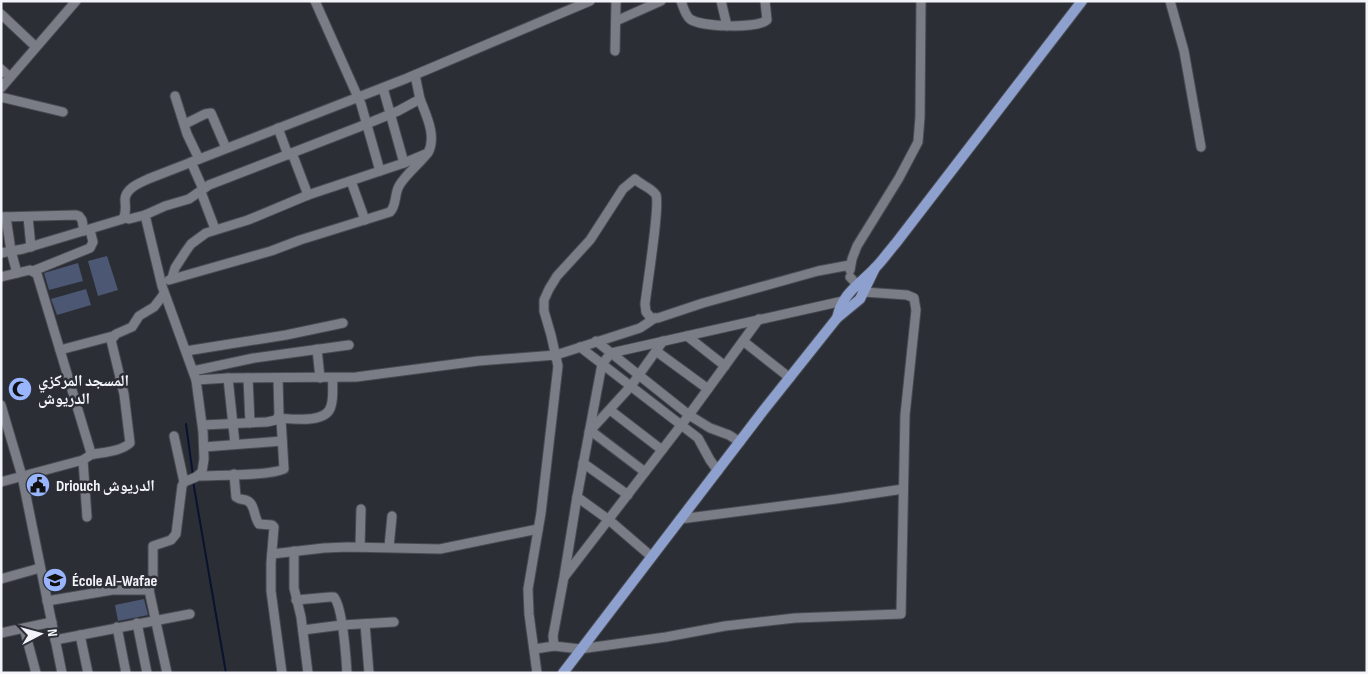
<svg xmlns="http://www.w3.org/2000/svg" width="1368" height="674" font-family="'Sofia Sans Condensed','Noto Naskh Arabic',sans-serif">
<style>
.pitch{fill:#4c5773}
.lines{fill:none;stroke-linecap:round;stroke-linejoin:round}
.stream{stroke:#09122f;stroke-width:2}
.minor-casing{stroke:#494b52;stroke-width:11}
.major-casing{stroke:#494b52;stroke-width:12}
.minor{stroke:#7a7d86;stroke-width:9}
.major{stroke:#8ea0ce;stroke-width:10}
.labels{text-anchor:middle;stroke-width:5;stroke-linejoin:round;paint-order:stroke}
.poi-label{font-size:16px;font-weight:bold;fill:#f2f4f9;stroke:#2b2e35;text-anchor:start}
</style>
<rect width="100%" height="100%" fill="#2b2e35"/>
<!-- pitch -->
<g class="pitch">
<path d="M107,256L118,290L98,296L88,261Z"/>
<path d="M78,263L83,281L49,290L44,273Z"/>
<path d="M86,289L91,305L57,315L51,299Z"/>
<path d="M144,599L148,615L118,621L115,605Z"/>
</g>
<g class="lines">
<!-- stream -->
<g class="stream">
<path d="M186,424L193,476"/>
<path d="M193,481L226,673"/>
</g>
<!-- minor casing -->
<g class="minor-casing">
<g id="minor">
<path d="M315,1L361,104L380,171"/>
<path d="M681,1C683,6 685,15 690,19C701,27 756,29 767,20L765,1"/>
<path d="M721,1L727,26"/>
<path d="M1170,1L1184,51L1201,147"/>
<path d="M1,14L36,47"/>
<path d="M616,21L661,1"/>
<path d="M615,51L616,1"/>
<path d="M1,69L10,77"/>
<path d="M1,88L76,1"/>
<path d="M383,88L404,163"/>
<path d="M175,96L187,134L199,159"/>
<path d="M1,97L63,112"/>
<path d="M185,124L205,114L211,113L226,148"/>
<path d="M278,128L288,155"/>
<path d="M292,153L308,195"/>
<path d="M191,162L203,189"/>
<path d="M351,181L365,220"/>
<path d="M201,192L215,229"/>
<path d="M145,215L162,286L196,380L203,432L204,459L202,472L196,477L184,482L182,486L176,534L171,540L153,546V578L149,590"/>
<path d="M1,217L76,215L79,216L82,220L84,231"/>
<path d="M6,217L11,251L17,273"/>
<path d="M28,217L31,247"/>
<path d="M124,217L129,219L145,215L165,206L189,199L209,185L364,125L398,111L420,99L415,75"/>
<path d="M1,253L23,249L123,219C127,212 125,206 125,199C126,188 140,183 148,179L405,79L590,1"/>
<path d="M850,270L852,259L857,246L899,178L918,142L920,117L921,1"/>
<path d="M33,271L90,248L93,242L90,230"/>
<path d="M1,277L30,270L37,274L91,453L89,456L83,460L1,482"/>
<path d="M172,278L175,268L186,251L191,244L206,233L248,220L308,195L404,163L428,153C437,136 426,115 420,99"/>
<path d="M169,280L271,251L300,240L390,212C397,205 394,195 399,186C405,175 418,165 426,155"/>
<path d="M843,301L611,353L602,364L577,497L564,577L553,636L554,646L580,649L666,637L725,626L795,618L901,614L905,415L916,310L914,298L907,295L864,292L850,277"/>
<path d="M687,336L725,366"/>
<path d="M596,341L689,415L710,428L729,435L740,442"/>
<path d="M743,341L790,378"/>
<path d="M580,347L698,438L710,460L718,471"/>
<path d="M317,349L320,378"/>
<path d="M60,350L113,336"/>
<path d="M186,351L286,335L343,323"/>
<path d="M656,351L708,389"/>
<path d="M193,371L254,358L349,345"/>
<path d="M228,378L235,444"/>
<path d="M248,378L250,423"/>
<path d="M196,380L228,378L356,377L478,361L556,355L640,328L655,318"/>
<path d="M1,405L22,476L62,673"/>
<path d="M610,410L662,450"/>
<path d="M278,418C292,419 327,424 331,406C334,397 332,387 333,378"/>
<path d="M203,425L267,422L276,420L279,415L278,378"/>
<path d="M591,431L645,472"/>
<path d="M589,432L631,386L663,341"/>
<path d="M174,436L184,482"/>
<path d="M204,447L282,441"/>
<path d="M90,455C103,452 120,452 130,443L124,394L111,340L116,334L132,327L139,316L154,307L164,294"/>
<path d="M83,460L87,517"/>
<path d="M583,463L628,495"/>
<path d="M234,474L236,497C240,500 244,499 248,501C255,505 254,518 259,524L272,525L274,527L271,563V591L282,673"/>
<path d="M200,476C219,475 269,476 284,469L281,419"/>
<path d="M577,497L609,520L652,557"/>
<path d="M680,519L836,499L903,489"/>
<path d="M360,547L361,509"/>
<path d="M389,547L392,516"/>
<path d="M294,551V588L301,617L308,673"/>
<path d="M272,554L324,548L348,547L440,549L538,529"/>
<path d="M565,576L689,415L759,319"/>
<path d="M1,579L40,568"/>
<path d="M296,600L330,597H334C343,608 346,657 347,673"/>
<path d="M47,601L112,590H149L167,673"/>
<path d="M137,623L147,673"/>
<path d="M365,624L369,673"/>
<path d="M117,627L126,673"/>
<path d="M24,628L36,673"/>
<path d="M303,630L342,625L394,622"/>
<path d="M1,633L52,622"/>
<path d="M80,635L88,673"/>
<path d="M55,640L190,614"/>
<path d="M535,649L554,646"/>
<path d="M537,673L529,614L528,589L541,513L558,366L551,335L544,311V300L549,289L557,276L590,240L623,189L635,179C641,185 652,188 656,195C660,205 647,287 645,304L646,312L651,318H658L703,303L818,271L850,265"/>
</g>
</g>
<!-- major casing -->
<g class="major-casing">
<g id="major">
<path d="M837,318C843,292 859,285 875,268C883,260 889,251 896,243L1082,1"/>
<path d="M563,673L763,411L837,318L860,299L875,268"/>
</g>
</g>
<!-- minor -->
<use href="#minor" class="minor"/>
<!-- major -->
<use href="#major" class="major"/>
</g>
<!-- icons -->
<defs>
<g id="mosque-disc" transform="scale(1.25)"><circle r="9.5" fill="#98b5fd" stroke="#2b2e35"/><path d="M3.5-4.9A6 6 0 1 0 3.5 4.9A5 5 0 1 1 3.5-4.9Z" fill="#111"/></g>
<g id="civic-disc" transform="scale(1.25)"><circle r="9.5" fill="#98b5fd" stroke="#2b2e35"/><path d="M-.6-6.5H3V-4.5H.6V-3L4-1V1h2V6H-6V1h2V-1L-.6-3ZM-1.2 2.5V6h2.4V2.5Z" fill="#111"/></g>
<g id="school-disc" transform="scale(1.25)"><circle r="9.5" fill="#98b5fd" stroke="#2b2e35"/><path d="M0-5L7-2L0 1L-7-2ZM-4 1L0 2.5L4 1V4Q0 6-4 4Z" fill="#111"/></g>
</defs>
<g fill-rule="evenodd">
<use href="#mosque-disc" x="20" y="389"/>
<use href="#civic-disc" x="38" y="485"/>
<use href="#school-disc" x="55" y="580"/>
</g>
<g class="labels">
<!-- poi labels -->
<g class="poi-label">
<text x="38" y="386">المسجد المركزي<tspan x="38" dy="18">الدريوش</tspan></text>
<text x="56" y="491">Driouch الدريوش</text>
<text x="72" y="586">École Al-Wafae</text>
</g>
</g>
<!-- border -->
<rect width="1368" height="674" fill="none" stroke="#f2f4f9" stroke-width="5"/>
<!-- north arrow -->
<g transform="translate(40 634) rotate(84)" stroke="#2b2e35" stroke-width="4" paint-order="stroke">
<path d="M0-4L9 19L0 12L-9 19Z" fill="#f2f4f9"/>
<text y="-8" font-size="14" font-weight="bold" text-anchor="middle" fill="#f2f4f9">N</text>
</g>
</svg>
